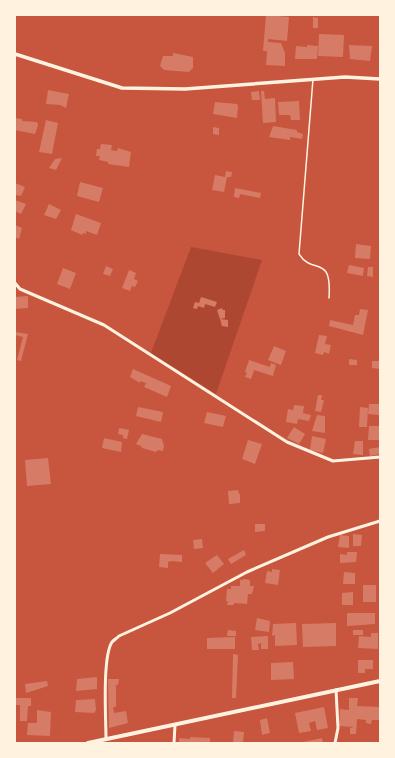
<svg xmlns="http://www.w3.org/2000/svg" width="395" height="758" font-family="'Roboto Condensed',sans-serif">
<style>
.green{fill:#ae4732}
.building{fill:#d67c66}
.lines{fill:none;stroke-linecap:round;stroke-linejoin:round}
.service{stroke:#fff3e0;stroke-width:1.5}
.minor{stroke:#fff3e0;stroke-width:3}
.tertiary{stroke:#fff3e0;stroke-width:3.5}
.secondary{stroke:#fff3e0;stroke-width:4}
</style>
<rect width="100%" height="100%" fill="#c8553d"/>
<!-- green -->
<path class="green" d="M191,247L262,260L216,394L151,353Z"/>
<!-- building -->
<g class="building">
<path d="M266,15L289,17L287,41L268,39V42L281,43L285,53V66L266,65L267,51H263Z"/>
<path d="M313,17L318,18V28H313Z"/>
<path d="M319,34L344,35L343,57L318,56Z"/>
<path d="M307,45L318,46L317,59H295L296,46L307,47Z"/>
<path d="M349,45L372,46L370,61L350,59Z"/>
<path d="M173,53L193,57V68L189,72L164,70L160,66L163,56H173Z"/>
<path d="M48,90L69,94L66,108L60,105L46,104Z"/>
<path d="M259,91L260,100H252L251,92Z"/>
<path d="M261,91H264L265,99L275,98L276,122L263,123Z"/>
<path d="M299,101L300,120H291L290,115H279L278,102Z"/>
<path d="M215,102L237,104L238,106L237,118L213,114Z"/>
<path d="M15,118L22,119V121L37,122L38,125L35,134L15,130Z"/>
<path d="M46,120L58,123L52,154L39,152Z"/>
<path d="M273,126L297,130V132L303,134L302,139L290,137V140L269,137Z"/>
<path d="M213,127L219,128V135L213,134Z"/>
<path d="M101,144L112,145L111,150L117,151L118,148L131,152L129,167L108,164V162L99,160L100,156H96L97,149H100Z"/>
<path d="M62,158L56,170L49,168L55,159Z"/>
<path d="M226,171L232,172L231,177H227L224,192L212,190L215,175L225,177Z"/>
<path d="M80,182L103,188L99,202L77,196Z"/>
<path d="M15,183L25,187L21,196L15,195Z"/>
<path d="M235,188L261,193L260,198L240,194L239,198L234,197Z"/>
<path d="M15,200L26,204L21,214L15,211Z"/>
<path d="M49,204L61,210L56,219L44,215Z"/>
<path d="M76,214L101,223L97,235L86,231V234L83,233L82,235L71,230Z"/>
<path d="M15,225L22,228L19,239L15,237Z"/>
<path d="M356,244L371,246L370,259L355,258Z"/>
<path d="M349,265L364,268L363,276L347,273Z"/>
<path d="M106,266L113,269L110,276L103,274Z"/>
<path d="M368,267H373V277L367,276Z"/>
<path d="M63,268L76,273L70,289L57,284Z"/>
<path d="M129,270L136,273L134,279L138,281L135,287L132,286L130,291L122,288Z"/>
<path d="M28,296V308L15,309V297Z"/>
<path d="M201,297L217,302L215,307L205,304L204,308L198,306L197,309L193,308L195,302L199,303Z"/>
<path d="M222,308L223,310H225V318L220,319L217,310Z"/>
<path d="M360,309L368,310L363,335L329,326L330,320L353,325L355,315H359Z"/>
<path d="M220,319L228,320V327L222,326Z"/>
<path d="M15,332L28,334L21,361L17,360L23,337L15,335Z"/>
<path d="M319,335L327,336L325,344L331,345L329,354L324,352L323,355L315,353Z"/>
<path d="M274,346L286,351L281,365L268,360Z"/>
<path d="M349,359L357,360V365H349Z"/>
<path d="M249,360L270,367L271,363L276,365L273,376L254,370L251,379L245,377L247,373L245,372Z"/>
<path d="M372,361H380V369L372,368Z"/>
<path d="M133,369L171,386L167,397L144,387L146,383L140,381V383L130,377Z"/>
<path d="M318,395H322L321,400H324L321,412L315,411Z"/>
<path d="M369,404H380L379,415L368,414Z"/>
<path d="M294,405L304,406L303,413L311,415L309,421L298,419L297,424L286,422L288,409L293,410Z"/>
<path d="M138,407L163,412L161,422L136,416Z"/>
<path d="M360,407L368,408L367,427H359Z"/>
<path d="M207,412L226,416L223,427L204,423Z"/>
<path d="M317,415L325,416V433L312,431Z"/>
<path d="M369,426H380V440H368Z"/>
<path d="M294,427L305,434L299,444L287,438Z"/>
<path d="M119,428L129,430L127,439L123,438V435L118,434Z"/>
<path d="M142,434L162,439L164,446L163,451L158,450L156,452L142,448L141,446L136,444Z"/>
<path d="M312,436L326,439L323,453L310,450Z"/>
<path d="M104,438L122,442L121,452L102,448Z"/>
<path d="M248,440L262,444L255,464L242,459Z"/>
<path d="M355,441H363V455L353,454Z"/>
<path d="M380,447V454L370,456L369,449Z"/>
<path d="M48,458L51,484L27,486L25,460Z"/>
<path d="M238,490L239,494H240V503L229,504L228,491Z"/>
<path d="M255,524H265V531L255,532Z"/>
<path d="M353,534L362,535L361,546H353Z"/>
<path d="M340,535L349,536V548L338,547Z"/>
<path d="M202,539L203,548L194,549L193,540Z"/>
<path d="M244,550L246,555L231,564L228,559Z"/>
<path d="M347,552H357L356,562L340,563V554L347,555Z"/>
<path d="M160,554L182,555V562L171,561L168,562V568L159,567Z"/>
<path d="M217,555L224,564L213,573L205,563Z"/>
<path d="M272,569L280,570L278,585L265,583L267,571L272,572Z"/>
<path d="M344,572L355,573V584H343Z"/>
<path d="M245,579L250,580V586H254L252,594H248L247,604L234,603V605H227L228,601H226L227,589H231V586H240V580Z"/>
<rect x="363" y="585" width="13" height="17"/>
<path d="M353,592V605H342V593Z"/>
<path d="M347,613H375V624L347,626Z"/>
<path d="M257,618L270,621L269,632L255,630Z"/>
<path d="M296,623L297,645L275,646V635L272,636L273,624Z"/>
<path d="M336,623V646L303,647L302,624Z"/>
<path d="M228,630L236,631V636H227Z"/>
<rect x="353" y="630" width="10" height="5"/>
<path d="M371,633H378V649L358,648L359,636L371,637Z"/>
<path d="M268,636V649H261V643L258,644L259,650H252L251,637Z"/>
<path d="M235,637V649H207V638Z"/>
<path d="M233,654L238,655L236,698H232Z"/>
<path d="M358,660H373V669H365V673H358Z"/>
<path d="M293,662L294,679L271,680V663Z"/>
<path d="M97,677V689L76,691L77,679Z"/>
<path d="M108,679H119L118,685H116V707H113L114,713L126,711L128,723L109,728Z"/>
<path d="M47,681L48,686L26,693L25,684Z"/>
<path d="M15,698H31V706H28L27,721H20V705H15Z"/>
<path d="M349,698H358L357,706L379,707V720H372L371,724L366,723V720L357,719L356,734H350V728L354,727L339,726L340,709L349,710Z"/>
<path d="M95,699L96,710L94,713L75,712L76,700Z"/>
<path d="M324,707L328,728L317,730L315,721L309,723L311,731L299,733L295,713Z"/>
<path d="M37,710L51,712L50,736L27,735L28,723H37Z"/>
<path d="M267,718L270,733L262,735L260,720Z"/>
<path d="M234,731L244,732L243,743H233Z"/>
<path d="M190,737L210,738V743H179V738L190,739Z"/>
<path d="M322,738L323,743H303V742Z"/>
</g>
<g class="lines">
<!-- service -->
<path class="service" d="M313,79L299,254C313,276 332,253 329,298"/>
<!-- minor -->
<g class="minor">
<path d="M15,283L20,289L104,325L287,442L333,461L380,457"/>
<path d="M106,739C106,720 102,657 112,642C114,640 117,638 119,636L170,613L247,572L328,537L380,521"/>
<path d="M174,743L175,725"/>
<path d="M335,743L338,728L336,690"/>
</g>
<!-- tertiary -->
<path class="tertiary" d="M15,54L122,88L185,89L345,77L380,79"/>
<!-- secondary -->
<path class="secondary" d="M88,743L380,681"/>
</g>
<!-- border -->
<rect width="395" height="758" fill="none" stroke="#fff3e0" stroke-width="32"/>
</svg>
